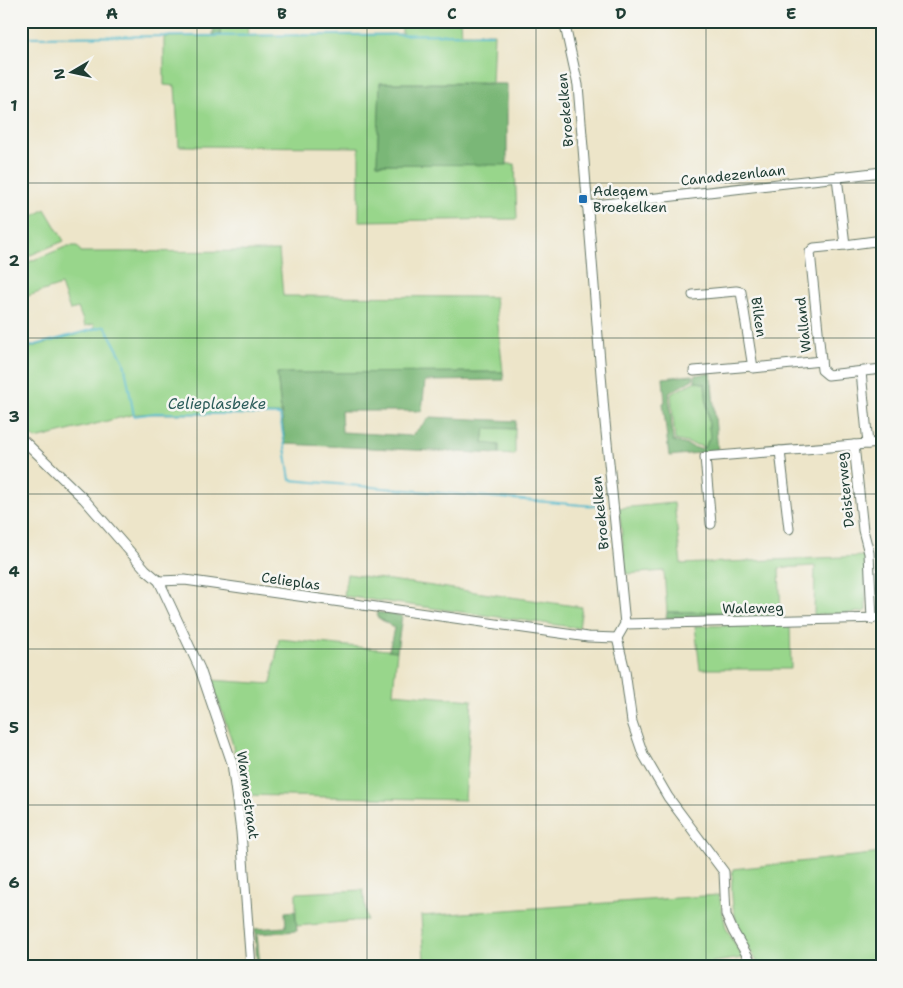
<svg xmlns="http://www.w3.org/2000/svg" width="903" height="988" font-family="'Shantell Sans',sans-serif">
<style>
.green{fill:#98d68b;stroke:#5c8a60}
.forest{fill:#7ab777;stroke:#4c7a56}
.lines{fill:none;stroke-linecap:round;stroke-linejoin:round}
.stream{stroke:#51bace;stroke-width:2}
.minor-casing{stroke:#677868;stroke-width:11}
.minor{stroke:#fff;stroke-width:9}
.grid{fill:none;stroke:#1f3d34;stroke-width:1;stroke-opacity:0.55}
.poi-dot{fill:#1f6fb2;stroke:#f6f6f2;stroke-width:2}
.labels{text-anchor:middle;stroke-width:5;stroke-linejoin:round;paint-order:stroke}
.street-label{font-size:14px;fill:#1f3d34;stroke:#f6f6f2}
.poi-label{font-size:14px;fill:#1f3d34;stroke:#f6f6f2;text-anchor:start}
.water-label{font-size:15px;font-style:italic;fill:#2c5c5a;stroke:#f6f6f2}
.neatline{fill:none;stroke:#1f3d34;stroke-width:2}
.grid-label{font-size:16px;text-anchor:middle;font-weight:bold;fill:#1f3d34}
</style>
<rect width="100%" height="100%" fill="#f6f6f2"/>
<filter id="ink" filterUnits="userSpaceOnUse"><feTurbulence type="fractalNoise" baseFrequency=".02" numOctaves="2"/><feDisplacementMap in="SourceGraphic" scale="10" xChannelSelector="R" yChannelSelector="G"/><feConvolveMatrix kernelMatrix="1 2 1 2 8 2 1 2 1" color-interpolation-filters="sRGB"/></filter>
<filter id="wash" filterUnits="userSpaceOnUse"><feTurbulence type="fractalNoise" baseFrequency=".0096" numOctaves="4" result="noise"/><feDisplacementMap in="SourceGraphic" scale="20" xChannelSelector="R" yChannelSelector="G"/><feGaussianBlur stdDeviation="1.12" result="paint"/><feColorMatrix in="noise" values="0 0 0 0 0 0 0 0 0 0 0 0 0 0 0 0 0 1.4 0 .05"/><feComposite in="paint" operator="in"/></filter>
<g filter="url(#wash)">
<rect width="100%" height="100%" fill="#ede5c9"/>
<!-- green -->
<g class="green">
<path d="M221,21H247L248,36L402,34V21H460L461,33H494L492,83H380L377,164H515L517,219L359,221V147L179,146L175,86L164,85V37L220,36Z"/>
<path d="M45,209L64,241L21,259V224Z"/>
<path d="M68,246H77L81,252L279,251L283,296L495,297L503,372L277,373L281,414H135L36,439L21,428V350L95,329L94,324L85,326L78,308L70,310L61,285L22,298L24,302L21,303V265Z"/>
<path d="M695,381L705,384L710,437L705,447L675,440L671,394Z"/>
<path d="M485,427L515,429V455L499,454V445L483,444Z"/>
<path d="M674,503L681,564L865,556L866,610L863,612L814,615L815,566L779,568L781,616L751,617L750,612H667L664,571L626,574L619,508Z"/>
<path d="M347,574L582,607L579,628L344,596Z"/>
<path d="M790,625L791,669H700L695,626Z"/>
<path d="M279,639L397,651L393,693L472,700L465,800L244,795L231,738L211,680L271,684Z"/>
<path d="M882,853V967H761C738,935 728,909 733,869Z"/>
<path d="M363,890L367,920L296,926V893Z"/>
<path d="M719,895L726,928L743,958L678,967H380L424,960L421,916Z"/>
</g>
<!-- forest -->
<g class="forest">
<path d="M214,21H221L220,36H213Z"/>
<path d="M380,83L507,84V165L377,164Z"/>
<path d="M503,372L504,380L425,381L422,411H341L342,432L411,436L430,417L516,421L515,429L485,428L483,443L499,445V454L285,444L277,373Z"/>
<path d="M711,373L718,451L669,456L663,403L665,402L663,378L693,375V379L669,393L673,441L700,449L705,447L710,437L705,384L695,381V375Z"/>
<path d="M377,612L402,616L397,651L389,650L394,628L377,617Z"/>
<path d="M667,612H751V617L666,618Z"/>
<path d="M295,911L297,931L257,934L260,967H257L255,929L286,927L285,912Z"/>
</g>
<g class="lines">
<!-- stream -->
<g class="stream">
<path d="M21,37L492,34"/>
<path d="M21,349L105,326L124,362L134,416L155,413L280,415L290,480L606,507"/>
</g>
</g>
</g>
<g filter="url(#ink)">
<g class="lines">
<!-- minor casing -->
<g class="minor-casing">
<g id="minor">
<path d="M564,21L578,85L604,412L625,624L617,638L625,671L632,722L643,754L668,797L724,872L726,915L733,931L754,967"/>
<path d="M837,177L845,245L814,248L810,252L822,370L828,375L882,369"/>
<path d="M587,206L882,172"/>
<path d="M845,245L875,241L882,248"/>
<path d="M693,295L736,291L741,292L753,368L821,361"/>
<path d="M694,371L752,366"/>
<path d="M861,372L868,444L854,445L863,530L869,553L872,619"/>
<path d="M21,438L84,499L146,570L159,581L185,580L588,637L617,638"/>
<path d="M868,444L882,443"/>
<path d="M780,451L789,529"/>
<path d="M711,524L705,457L854,445"/>
<path d="M159,581L200,669L232,763L241,832L251,967"/>
<path d="M625,624L882,618"/>
</g>
</g>
<!-- minor -->
<use href="#minor" class="minor"/>
</g>
</g>
<!-- grid -->
<path class="grid" d="M197,21V967M367,21V967M536,21V967M706,21V967M21,183H882M21,338H882M21,494H882M21,649H882M21,805H882"/>
<!-- markers -->
<rect class="poi-dot" x="578" y="194" width="10" height="10" rx="2.5"/>
<g class="labels">
<!-- street labels -->
<g class="street-label">
<text transform="translate(565 110) rotate(-95)" y="5">Broekelken</text>
<text transform="translate(733 175) rotate(-6)" y="5">Canadezenlaan</text>
<text transform="translate(759 317) rotate(82)" y="5">Bilken</text>
<text transform="translate(803 325) rotate(-96)" y="5">Walland</text>
<text transform="translate(845 490) rotate(-96)" y="5">Deisterweg</text>
<text transform="translate(600 513) rotate(-96)" y="5">Broekelken</text>
<text transform="translate(291 581) rotate(8)" y="5">Celieplas</text>
<text transform="translate(753 608) rotate(-1)" y="5">Waleweg</text>
<text transform="translate(248 795) rotate(82)" y="5">Warmestraat</text>
</g>
<!-- poi labels -->
<g class="poi-label">
<text x="593" y="196">Adegem<tspan x="593" dy="16">Broekelken</tspan></text>
</g>
<!-- water labels -->
<g class="water-label">
<text x="217" y="409">Celieplasbeke</text>
</g>
</g>
<!-- margin -->
<rect width="903" height="988" fill="none" stroke="#f6f6f2" stroke-width="55"/>
<!-- north arrow -->
<g transform="translate(72 72) rotate(261)" stroke="#f6f6f2" stroke-width="4" paint-order="stroke">
<path d="M0-4L9 19L0 12L-9 19Z" fill="#1f3d34"/>
<text y="-8" font-size="14" font-weight="bold" text-anchor="middle" fill="#1f3d34">N</text>
</g>
<rect x="28" y="28" width="848" height="932" class="neatline"/>
<g class="grid-label">
<text x="112" y="19">A</text>
<text x="282" y="19">B</text>
<text x="452" y="19">C</text>
<text x="621" y="19">D</text>
<text x="791" y="19">E</text>
<text x="14" y="111">1</text>
<text x="14" y="266">2</text>
<text x="14" y="422">3</text>
<text x="14" y="577">4</text>
<text x="14" y="733">5</text>
<text x="14" y="888">6</text>
</g>
</svg>
